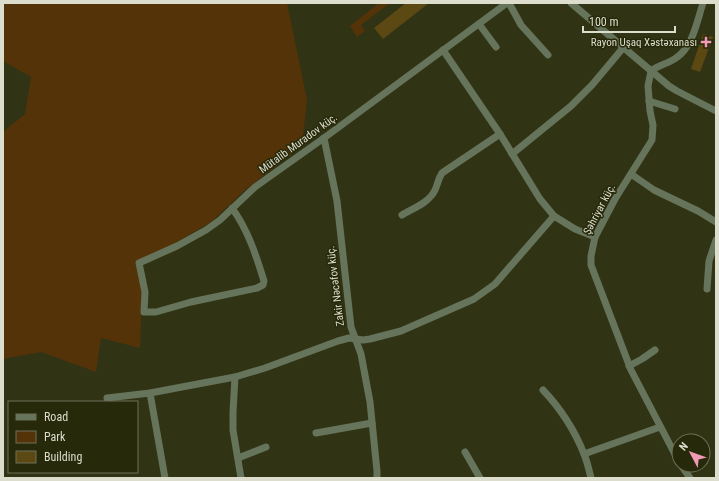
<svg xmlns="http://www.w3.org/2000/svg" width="719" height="481" font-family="'Roboto Condensed',sans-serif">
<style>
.green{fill:#543309}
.building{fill:#5b4812}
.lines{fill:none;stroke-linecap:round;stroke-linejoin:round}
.minor{stroke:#65745b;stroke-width:7}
.poi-dot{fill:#f09ab5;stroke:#27290b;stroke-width:1.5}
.labels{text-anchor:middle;stroke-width:3;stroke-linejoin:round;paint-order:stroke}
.poi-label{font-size:11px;fill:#dcddcc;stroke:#27290b;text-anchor:end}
.street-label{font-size:11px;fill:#dcddcc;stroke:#27290b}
</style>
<rect width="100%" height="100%" fill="#313315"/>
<!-- green -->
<g class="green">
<path d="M3,3H287L307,100L302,146L245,190L211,222L172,245L135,262L142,290L140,348L101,338L96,372L41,352L3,359V132L25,114L31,77L3,61Z"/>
<path d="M379,3H390L361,25L365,31L357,37L350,26Z"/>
</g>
<!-- building -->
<g class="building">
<path d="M406,3H429L383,39L374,28Z"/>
<path d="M703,34L713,37L700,72L691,69Z"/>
</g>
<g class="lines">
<!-- minor -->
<g class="minor">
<path d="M509,3L521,25L548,55"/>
<path d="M571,3L669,86L677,91L716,111"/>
<path d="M479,24L496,47"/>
<path d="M443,50L500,134L540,199L554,216L575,229L595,237"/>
<path d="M649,101L675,109"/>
<path d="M324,138L337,201L351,327L361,354L370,402L377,471V478"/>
<path d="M512,154L571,106L592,85L623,48"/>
<path d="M631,174L654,190L698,211L716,222"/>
<path d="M232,208C248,230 256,255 264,281L263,285L257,288L191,302L156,312H144L145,292L139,263L177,246L206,230L220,220L255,187L324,138L507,3"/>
<path d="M402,215C412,209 430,202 435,190C438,184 438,179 442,173L500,134"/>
<path d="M707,289L709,261L716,240"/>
<path d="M629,366L642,359L655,350"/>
<path d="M235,377L233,412V430L241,478"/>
<path d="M543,390C560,408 575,431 584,454C587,461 589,470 591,478"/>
<path d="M150,393L165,478"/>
<path d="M107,398L150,393L235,377L265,368L338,341L349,338L363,340L370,339L401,331L474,299L495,284L554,216"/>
<path d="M316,433L372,423"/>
<path d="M465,452L480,478"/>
<path d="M584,454L660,427"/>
<path d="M238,458L266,447"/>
<path d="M679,462L631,370L591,265V256L595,237L615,199L652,140L653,125L650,111L648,86L651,71C658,65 668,64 676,58C693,47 697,21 703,3"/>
<path d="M681,465L690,478"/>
</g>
</g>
<!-- markers -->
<path class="poi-dot" d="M704 36h4v4h4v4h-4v4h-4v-4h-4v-4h4z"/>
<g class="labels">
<!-- poi labels -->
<g class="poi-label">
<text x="697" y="46">Rayon Uşaq Xəstəxanası</text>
</g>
<!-- street labels -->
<g class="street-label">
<text transform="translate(298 143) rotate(-36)" y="4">Mütalib Muradov küç.</text>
<text transform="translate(599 209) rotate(-62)" y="4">Şəhriyar küç.</text>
<text transform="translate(335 286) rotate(-97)" y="4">Zakir Nəcəfov küç.</text>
</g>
</g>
<!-- border -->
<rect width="719" height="481" fill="none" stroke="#dcddcc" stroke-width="8"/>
<!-- legend -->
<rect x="8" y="401" width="130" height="72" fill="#27290b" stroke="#6f7158"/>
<rect x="16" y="414" width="20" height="6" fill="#65745b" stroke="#6f7158"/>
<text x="44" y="421" font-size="12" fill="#dcddcc">Road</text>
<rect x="16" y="431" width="20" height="12" fill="#543309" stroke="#6f7158"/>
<text x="44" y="441" font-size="12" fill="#dcddcc">Park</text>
<rect x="16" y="451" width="20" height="12" fill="#5b4812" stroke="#6f7158"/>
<text x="44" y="461" font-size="12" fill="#dcddcc">Building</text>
<!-- north arrow -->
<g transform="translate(691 453) rotate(311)"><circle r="19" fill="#27290b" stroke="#6f7158"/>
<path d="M0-3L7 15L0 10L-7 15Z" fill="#f09ab5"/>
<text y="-6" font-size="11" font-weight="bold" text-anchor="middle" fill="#dcddcc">N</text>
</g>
<!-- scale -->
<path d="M583 26v6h92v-6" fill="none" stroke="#dcddcc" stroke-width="2"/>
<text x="589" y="26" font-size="12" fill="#dcddcc" stroke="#27290b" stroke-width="3" paint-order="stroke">100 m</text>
</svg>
